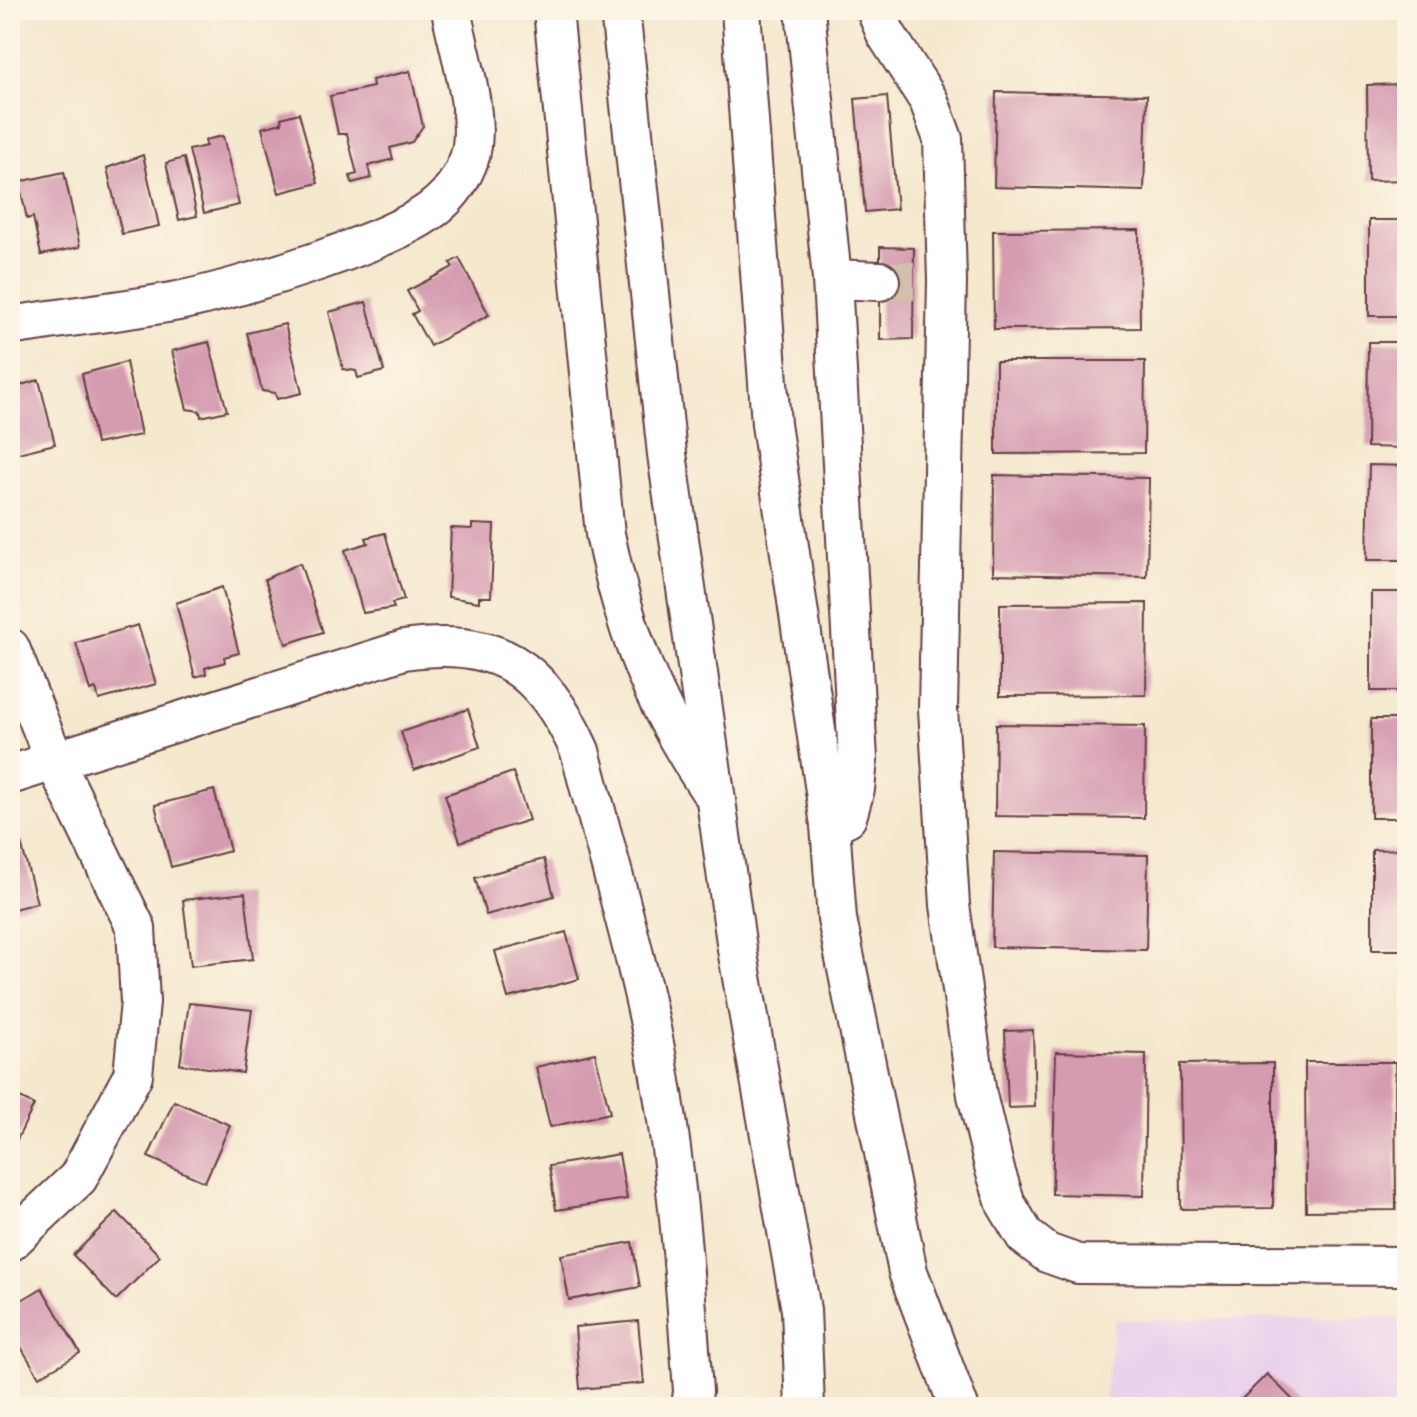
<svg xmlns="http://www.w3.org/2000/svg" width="1417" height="1417" font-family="Pangolin,sans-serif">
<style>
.built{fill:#ead1ec}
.building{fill:#d59bb1}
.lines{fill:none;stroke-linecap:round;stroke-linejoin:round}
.minor-tunnel{stroke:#d2c0ad;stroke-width:38;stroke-dasharray:38 19;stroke-linecap:butt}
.minor-casing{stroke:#643d43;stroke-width:42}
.minor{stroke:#fff;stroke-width:38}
</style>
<rect width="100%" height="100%" fill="#fcf5e5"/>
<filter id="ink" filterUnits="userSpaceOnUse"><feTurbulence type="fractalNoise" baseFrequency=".0125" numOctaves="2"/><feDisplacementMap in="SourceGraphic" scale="16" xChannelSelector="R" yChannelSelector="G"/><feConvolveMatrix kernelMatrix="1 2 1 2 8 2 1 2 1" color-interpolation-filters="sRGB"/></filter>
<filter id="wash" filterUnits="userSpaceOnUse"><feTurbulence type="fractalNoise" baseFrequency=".006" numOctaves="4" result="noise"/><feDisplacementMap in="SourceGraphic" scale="32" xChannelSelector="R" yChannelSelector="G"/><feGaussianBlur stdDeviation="1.8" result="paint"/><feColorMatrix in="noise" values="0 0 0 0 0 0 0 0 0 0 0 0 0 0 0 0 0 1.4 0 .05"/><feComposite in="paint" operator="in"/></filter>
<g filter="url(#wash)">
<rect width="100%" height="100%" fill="#f4e8cd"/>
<!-- built -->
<path class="built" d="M1407,1317V1407H1103L1115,1320Z"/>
<g id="blocks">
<!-- building -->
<g class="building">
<path d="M410,71L423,126L412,142L390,148L393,159L368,166L371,178L352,183L350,176L357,174L347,134H338L330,96L373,87L372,80Z"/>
<path d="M1407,84V180L1368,181L1367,85Z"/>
<path d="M996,92L1147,95L1144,191L994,187Z"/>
<path d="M887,96L897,209L865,212L855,99Z"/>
<path d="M299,113L318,183L279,193L262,128L282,123L281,118Z"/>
<path d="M223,136L239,205L204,213L189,150L206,146L205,140Z"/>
<path d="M143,155L159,226L122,234L107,168Z"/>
<path d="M184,158L197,216L179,220L166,163Z"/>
<path d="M64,172L80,247L41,255L33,217L27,219L19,182Z"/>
<rect x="1369" y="220" width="38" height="96"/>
<path d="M1139,230L1140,328L994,329L993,231Z"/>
<path d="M880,247L914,248L913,339L880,340Z"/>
<path d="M459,258L489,315L430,346L412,314L418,311L407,291L453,267L450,263Z"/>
<path d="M366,302L384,371L358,378L356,371L343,369L329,312Z"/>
<path d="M285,324L302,393L277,399L275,393L262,391L247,333Z"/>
<path d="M209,342L227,411L201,417L200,411L187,409L172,351Z"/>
<path d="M1368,342H1407V448L1367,447Z"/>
<path d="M996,361H1145L1144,453L996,454Z"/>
<path d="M126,362L141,435L96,444L82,374Z"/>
<path d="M39,380L55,444L10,455V388Z"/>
<path d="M1369,465L1407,466V560H1367Z"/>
<path d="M994,475L1149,478L1147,577L993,574Z"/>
<path d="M472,524L494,525L491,597H479V602L448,597L451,528L472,529Z"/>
<path d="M385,533L404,600L392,603L394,608L363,613L345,550L368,543L366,538Z"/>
<path d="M300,563L323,632L286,644L265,579Z"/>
<path d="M222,587L239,653L224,657L225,662L205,668L206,674L195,677L176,603Z"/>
<rect x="1371" y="592" width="36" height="99"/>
<path d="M1147,603L1146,695L1000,696V604Z"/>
<path d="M138,625L156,684L99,700L96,689L90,691L76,643Z"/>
<path d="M468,709L480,747L414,770L401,732Z"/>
<rect x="1371" y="719" width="36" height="99"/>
<path d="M996,724L1145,726L1144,818L995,816Z"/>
<path d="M513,772L529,820L460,842L445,795Z"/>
<path d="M214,790L230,851L171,867L155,805Z"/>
<path d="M21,843L37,903L10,910V846Z"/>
<path d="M1407,849V950H1372V850Z"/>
<path d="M994,852L1148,855L1146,950L992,947Z"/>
<path d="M544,859L554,896L486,915L475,878Z"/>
<path d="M245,893L253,959L191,966L183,900Z"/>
<path d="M566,932L579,979L508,998L495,951Z"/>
<path d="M189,1003L252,1010L243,1073L180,1064Z"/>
<path d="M1033,1030L1035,1107L1008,1108L1005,1031Z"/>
<path d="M1056,1052L1146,1054L1144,1196L1052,1194Z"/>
<path d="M595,1053L610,1113L550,1127L536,1067Z"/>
<path d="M1305,1062H1395L1396,1210L1306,1211Z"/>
<path d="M1273,1063V1208L1181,1209L1180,1064Z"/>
<path d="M10,1093L34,1105L14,1146L10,1144Z"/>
<path d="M174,1101L230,1125L205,1182L148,1157Z"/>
<path d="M619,1154L627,1199L556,1210L549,1166Z"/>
<path d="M117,1212L160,1256L116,1300L73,1255Z"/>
<path d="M632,1242L640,1287L569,1300L561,1255Z"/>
<path d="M42,1288L80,1353L39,1377L10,1329V1307Z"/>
<path d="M638,1321L644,1383L580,1389L575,1327Z"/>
<path d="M1267,1374L1300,1407H1234Z"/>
</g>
</g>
</g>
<g filter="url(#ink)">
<use href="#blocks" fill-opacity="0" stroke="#643d43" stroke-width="2"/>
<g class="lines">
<!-- minor-tunnel -->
<path class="minor-tunnel" d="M880,281H914"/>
<!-- minor casing -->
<g class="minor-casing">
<g id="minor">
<path d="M553,10L605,534C626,635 652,703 709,789"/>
<path d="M620,10L667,454L737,949L801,1310L805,1407"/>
<path d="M741,10L771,424L830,825L837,919L908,1272L959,1407"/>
<path d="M805,10L832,279L858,760L855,789L847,817L830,825"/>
<path d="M876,10L886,34L929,101L943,139L947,281L938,709L950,905L977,1095L995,1170L1006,1204L1025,1236L1047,1253L1078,1264L1407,1266"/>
<path d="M832,279L880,281"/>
<path d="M10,326C66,317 122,311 178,301C234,290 399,241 439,204C452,193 463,176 469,159C482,121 459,51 451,10"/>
<path d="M10,648L55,762L136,928L140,1002L133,1075L78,1178L10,1242"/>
<path d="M10,775L404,650C497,636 542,667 580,751C602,837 628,923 647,1010C675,1135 684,1264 693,1391L691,1407"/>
</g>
</g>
<!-- minor -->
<use href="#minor" class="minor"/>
</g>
</g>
<!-- margin -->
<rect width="1417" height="1417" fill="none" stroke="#fcf5e5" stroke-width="40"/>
</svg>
